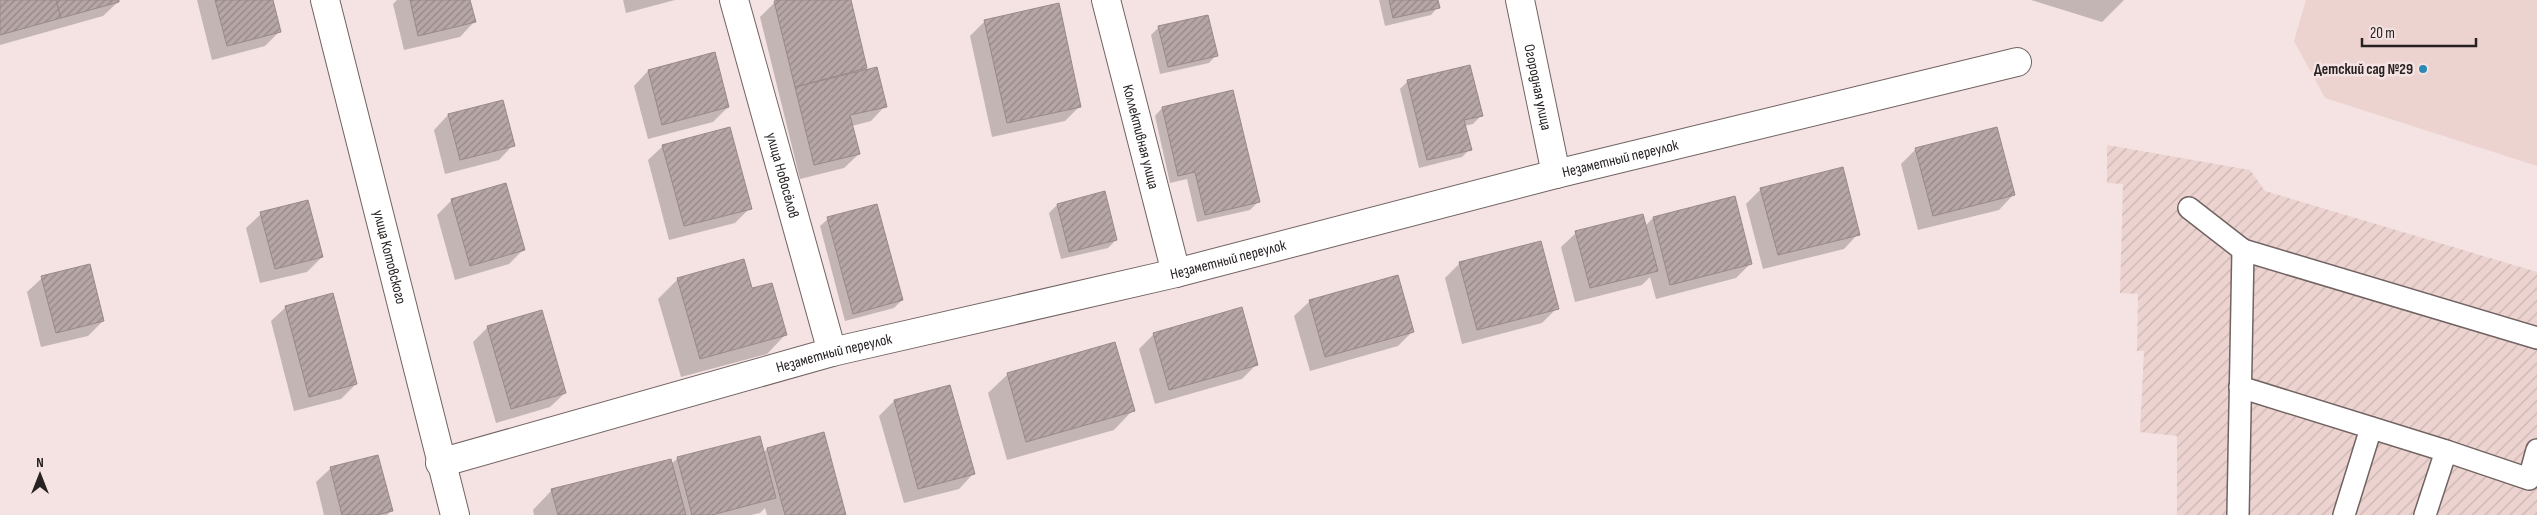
<svg xmlns="http://www.w3.org/2000/svg" width="2537" height="515" font-family="'Sofia Sans Condensed',sans-serif">
<style>
.built{fill:#ecd3d0}
.industrial{fill:url(#industrial-furrows)}
.shadow{fill:#0003}
.building{fill:url(#building-hatch);stroke:#998a88}
.lines{fill:none;stroke-linecap:round;stroke-linejoin:round}
.service-casing{stroke:#716362;stroke-width:24}
.minor-casing{stroke:#716362;stroke-width:30}
.service{stroke:#fff;stroke-width:21}
.minor{stroke:#fff;stroke-width:28}
.poi-dot{fill:#2b89b5;stroke:#f4e3e2;stroke-width:2}
.labels{text-anchor:middle;stroke-width:5;stroke-linejoin:round;paint-order:stroke}
.poi-label{font-size:15px;font-weight:bold;fill:#272121;stroke:#f4e3e2;text-anchor:end}
.street-label{font-size:15px;fill:#272121;stroke:#f4e3e2}
</style>
<defs>
<pattern id="industrial-furrows" width="10" height="10" patternUnits="userSpaceOnUse" patternTransform="scale(1.25)"><rect width="10" height="10" fill="#ecd3d0"/><path d="M-1 1l2-2M0 10L10 0M9 11l2-2" fill="none" stroke="#cab5b2"/></pattern>
<pattern id="building-hatch" width="6" height="6" patternUnits="userSpaceOnUse" patternTransform="scale(1.25)"><rect width="6" height="6" fill="#b6a6a5"/><path d="M-1 1l2-2M0 6l6-6M5 7l2-2" fill="none" stroke="#948786"/></pattern>
</defs>
<rect width="100%" height="100%" fill="#f4e3e2"/>
<!-- built -->
<path class="built" d="M2306,0H2537V166L2325,98L2294,41Z"/>
<!-- industrial -->
<path class="industrial" d="M2107,145L2250,170L2265,191L2537,272V515H2177V436L2140,432L2144,351H2137L2138,294L2120,293L2123,184L2107,183Z"/>
<!-- shadow -->
<g class="shadow">
<path d="M0,0H117L118,2L103,16L0,45Z"/>
<path d="M197,0H272L280,31L265,46L212,60Z"/>
<path d="M397,0H469L474,22L460,37L404,50L393,4Z"/>
<path d="M623,0H675L626,13Z"/>
<path d="M785,0H849L866,70L885,106L871,121L852,126L859,154L844,168L800,179L760,17L775,2Z"/>
<path d="M1379,0H1437L1438,7L1431,15L1385,26Z"/>
<path d="M2031,0H2124L2102,22Z"/>
<path d="M985,21L1080,106L1065,121L992,137L970,36Z"/>
<path d="M1159,27L1216,55L1209,63L1160,74L1151,35Z"/>
<path d="M648,71L728,107L713,122L648,139L634,86Z"/>
<path d="M1408,81L1481,116L1473,124L1464,126L1470,149L1462,157L1419,168L1400,89Z"/>
<path d="M1162,108L1258,202L1250,210L1197,222L1187,179L1170,183L1155,116Z"/>
<path d="M448,115L513,145L499,160L445,174L434,130Z"/>
<path d="M663,146L750,208L735,223L669,240L648,160Z"/>
<path d="M1916,149L2013,195L1999,210L1918,230L1901,164Z"/>
<path d="M1761,189L1858,234L1844,249L1763,269L1746,204Z"/>
<path d="M1104,193L1116,240L1108,248L1061,259L1049,213L1057,205Z"/>
<path d="M452,200L524,249L509,264L455,280L437,215Z"/>
<path d="M261,214L322,257L307,272L260,283L246,228Z"/>
<path d="M1653,218L1751,263L1736,278L1656,299L1650,277L1642,285L1575,302L1561,247L1576,233L1645,226Z"/>
<path d="M828,219L902,300L894,308L845,321L820,226Z"/>
<path d="M1460,263L1557,308L1542,323L1462,344L1445,278Z"/>
<path d="M1397,277L1413,331L1398,346L1310,371L1294,316L1309,302Z"/>
<path d="M42,278L103,321L88,336L41,347L27,292Z"/>
<path d="M678,279L786,334L767,354L681,377L658,299Z"/>
<path d="M286,307L356,384L341,399L294,411L271,321Z"/>
<path d="M488,327L565,393L550,407L496,423L473,342Z"/>
<path d="M1154,334L1257,364L1242,379L1155,404L1139,349Z"/>
<path d="M1008,374L1133,410L1114,430L1007,460L988,393Z"/>
<path d="M949,386L973,474L959,489L904,503L879,416L894,401Z"/>
<path d="M823,434L845,515H767L765,508L760,513L751,515H534L533,510L552,490L671,464L678,458L763,453L767,449Z"/>
<path d="M331,468L391,511L387,515H324L316,482Z"/>
</g>
<!-- building -->
<g class="building">
<path d="M0,0H56L61,18L0,35Z"/>
<path d="M56,0H119V2L61,18Z"/>
<path d="M215,0H273L281,32L227,46Z"/>
<path d="M410,0H470L476,22L418,36Z"/>
<path d="M779,0H851L867,68L795,87L774,1Z"/>
<path d="M1389,0H1438L1440,8L1393,18Z"/>
<path d="M1059,3L1081,107L1007,123L984,20Z"/>
<path d="M1208,15L1218,56L1168,67L1158,26Z"/>
<path d="M715,52L729,107L662,125L648,70Z"/>
<path d="M1470,65L1483,116L1464,120L1472,150L1427,160L1407,80Z"/>
<path d="M877,67L887,107L850,115L860,154L814,165L795,87Z"/>
<path d="M1233,90L1260,202L1205,215L1195,172L1178,176L1162,107Z"/>
<path d="M503,100L515,146L460,160L448,114Z"/>
<path d="M730,127L752,209L684,226L662,145Z"/>
<path d="M1997,127L2015,195L1933,216L1915,148Z"/>
<path d="M1843,167L1860,235L1778,255L1760,188Z"/>
<path d="M506,183L525,250L470,266L451,199Z"/>
<path d="M1105,191L1117,240L1069,252L1057,204Z"/>
<path d="M1735,196L1752,264L1670,285L1653,217Z"/>
<path d="M308,200L323,257L275,269L260,212Z"/>
<path d="M877,204L903,300L853,314L827,217Z"/>
<path d="M1643,214L1658,271L1590,288L1575,231Z"/>
<path d="M1541,241L1559,309L1477,330L1459,262Z"/>
<path d="M744,259L752,288L772,283L787,335L700,359L677,278Z"/>
<path d="M90,264L104,321L56,333L41,276Z"/>
<path d="M1398,275L1414,332L1325,357L1309,300Z"/>
<path d="M333,293L357,384L309,397L285,306Z"/>
<path d="M1242,307L1258,365L1169,390L1153,333Z"/>
<path d="M542,310L566,393L511,409L487,326Z"/>
<path d="M1115,342L1135,411L1026,442L1007,373Z"/>
<path d="M950,385L975,474L918,489L894,400Z"/>
<path d="M824,432L846,515H785L767,448Z"/>
<path d="M760,436L776,498L712,515H692L677,457Z"/>
<path d="M378,455L393,511L376,515H342L330,467Z"/>
<path d="M671,459L686,515H558L551,489Z"/>
</g>
<g class="lines">
<!-- service casing -->
<g class="service-casing">
<g id="service">
<path d="M2189,208L2243,250"/>
<path d="M2240,387L2446,451L2425,515"/>
<path d="M2446,451L2529,479L2537,450"/>
<path d="M2238,515L2243,250L2537,338"/>
<path d="M2344,515L2371,428"/>
</g>
</g>
<!-- minor casing -->
<g class="minor-casing">
<g id="minor">
<path id="s1" d="M325,0L455,515"/>
<path id="s2" d="M734,0L832,352"/>
<path id="s3" d="M1106,0L1176,273"/>
<path id="s4" d="M1520,0L1556,174"/>
<path id="s5" d="M440,463L832,352L1176,273L1556,174L2017,62"/>
</g>
</g>
<!-- service -->
<use href="#service" class="service"/>
<!-- minor -->
<use href="#minor" class="minor"/>
</g>
<!-- markers -->
<circle class="poi-dot" cx="2423" cy="69" r="5"/>
<g class="labels">
<!-- poi labels -->
<g class="poi-label">
<text x="2413" y="74">Детский сад №29</text>
</g>
<!-- street labels -->
<g class="street-label">
<text dy="5" stroke="none"><textPath href="#s4" startOffset="89">Огородная улица</textPath></text>
<text dy="5" stroke="none"><textPath href="#s3" startOffset="141">Коллективная улица</textPath></text>
<text dy="5" stroke="none"><textPath href="#s5" startOffset="1219">Незаметный переулок</textPath></text>
<text dy="5" stroke="none"><textPath href="#s2" startOffset="182">улица Новосёлов</textPath></text>
<text dy="5" stroke="none"><textPath href="#s1" startOffset="265">улица Котовского</textPath></text>
<text dy="5" stroke="none"><textPath href="#s5" startOffset="814">Незаметный переулок</textPath></text>
<text dy="5" stroke="none"><textPath href="#s5" startOffset="409">Незаметный переулок</textPath></text>
</g>
</g>
<!-- north arrow -->
<g transform="translate(40 475)" stroke="#f4e3e2" stroke-width="4" paint-order="stroke">
<path d="M0-4L9 19L0 12L-9 19Z" fill="#272121"/>
<text y="-8" font-size="14" font-weight="bold" text-anchor="middle" fill="#272121">N</text>
</g>
<!-- scale -->
<path d="M2362 38v8h114v-8" fill="none" stroke="#272121" stroke-width="2.5"/>
<text x="2370" y="38" font-size="15" fill="#272121" stroke="#f4e3e2" stroke-width="4" paint-order="stroke">20 m</text>
</svg>
